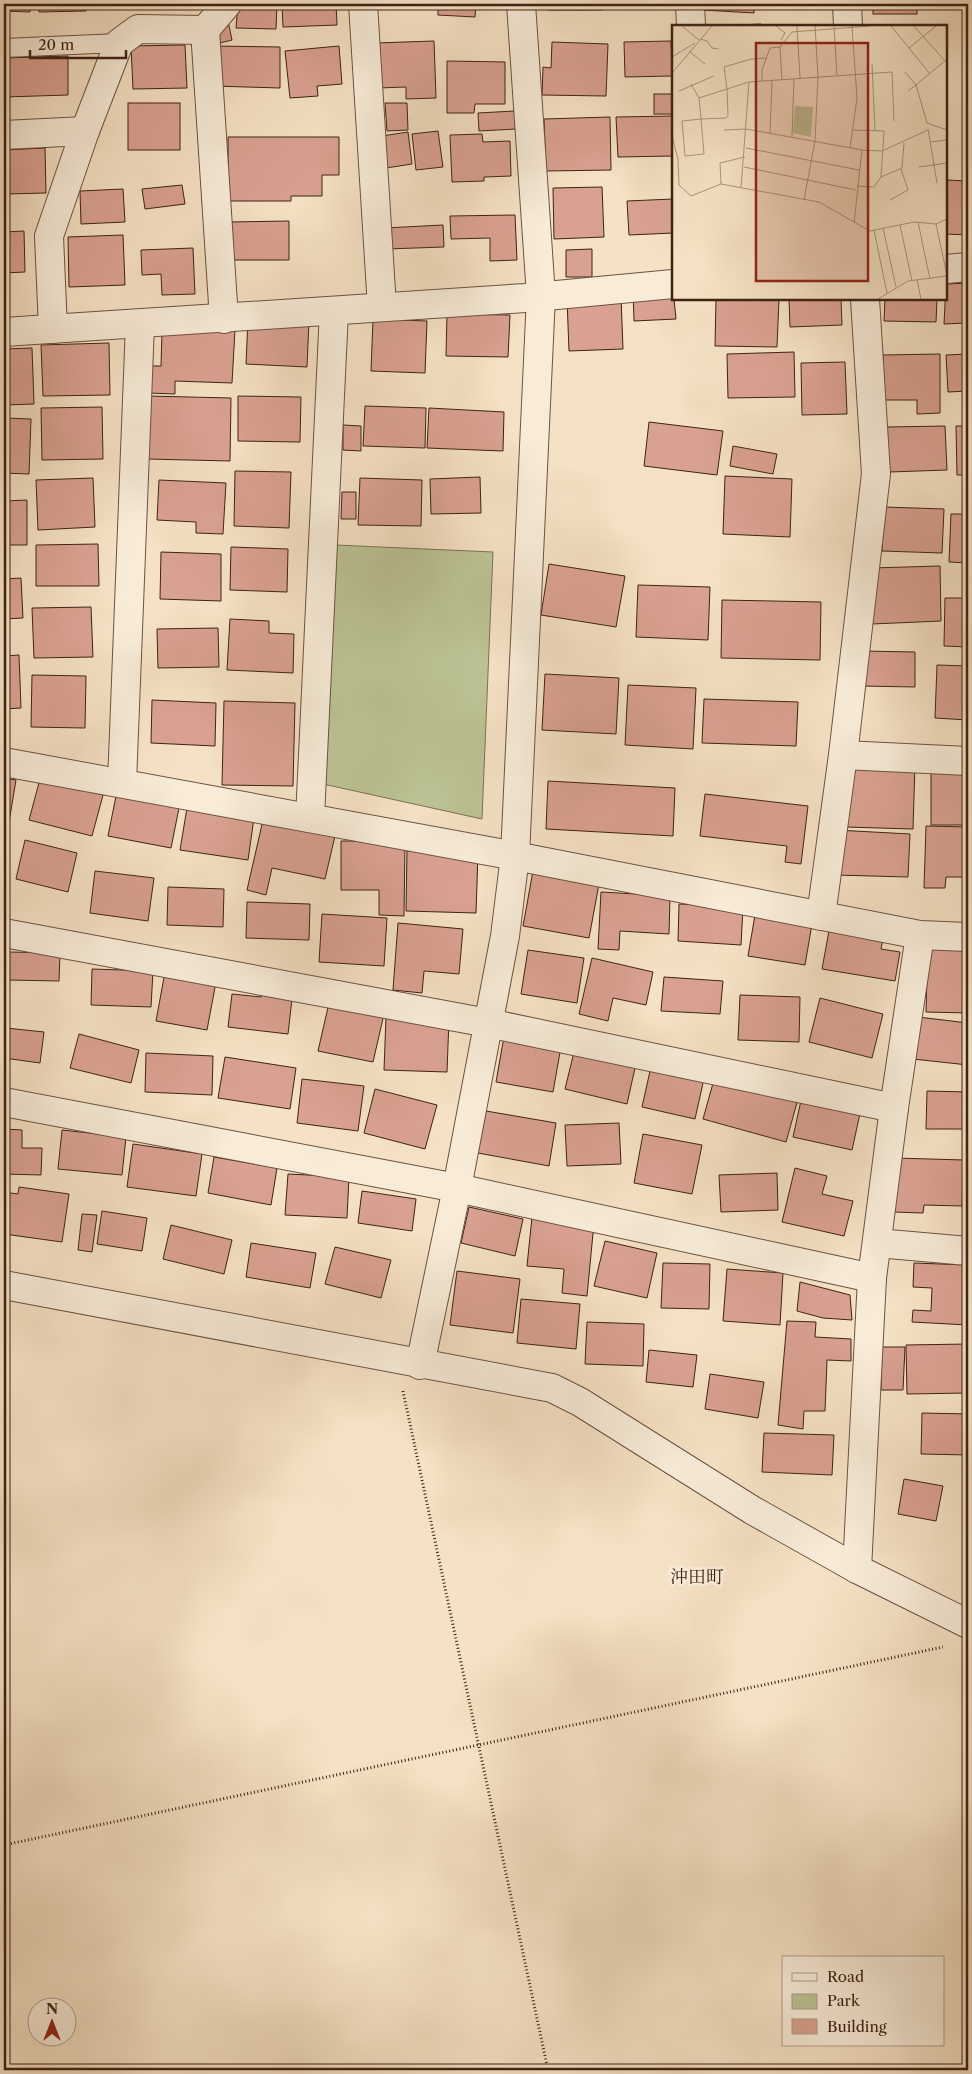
<svg xmlns="http://www.w3.org/2000/svg" width="972" height="2074" font-family="'Libre Caslon Text','Noto Serif JP',serif">
<style>
.green{fill:#bcc394;stroke:#7d7254}
.building{fill:#d9a191;stroke:#3e2215}
.lines{fill:none;stroke-linecap:round;stroke-linejoin:round}
.service-casing{stroke:#6c5241;stroke-width:20}
.minor-casing{stroke:#6c5241;stroke-width:30}
.path{stroke:#3e2215;stroke-width:3;stroke-dasharray:1 2.5;stroke-linecap:butt}
.service{stroke:#f8ecd9;stroke-width:18}
.minor{stroke:#f8ecd9;stroke-width:28}
.labels{text-anchor:middle;stroke-width:5;stroke-linejoin:round;paint-order:stroke}
.quarter-label{font-size:18px;fill:#3e2215;stroke:#f8ecd9}
.inset-road{fill:none;stroke:#ac957e;stroke-width:1}
.view{fill:#8f2418;fill-opacity:0.15;stroke:#8f2418;stroke-width:2.5}
.inset-edge{fill:none;stroke:#3e2215;stroke-width:2.5}
</style>
<rect width="100%" height="100%" fill="#f5e1c4"/>
<filter id="stains"><feTurbulence type="fractalNoise" baseFrequency=".004" numOctaves="4"/><feColorMatrix values="0 0 0 0 .2 0 0 0 0 .09 0 0 0 0 .02 0 0 0 .5 -.17"/></filter>
<radialGradient id="worn" r=".72"><stop offset=".6" stop-color="#630" stop-opacity="0"/><stop offset="1" stop-color="#630" stop-opacity=".3"/></radialGradient>
<!-- green -->
<path class="green" d="M335,545L493,552L482,819L323,784Z"/>
<!-- building -->
<g class="building">
<path d="M4,4H30V12L4,11Z"/>
<path d="M38,4H85L86,11L39,12Z"/>
<path d="M238,4H277L276,29L236,28Z"/>
<path d="M282,4H336L337,25L283,27Z"/>
<path d="M438,4H476L475,17L438,15Z"/>
<rect x="549" y="4" width="53" height="6"/>
<path d="M703,4H754V13L703,10Z"/>
<path d="M765,4H821V5Z"/>
<rect x="873" y="4" width="44" height="10"/>
<path d="M228,21L232,40L220,43L216,24Z"/>
<path d="M761,24V26H715Z"/>
<path d="M434,41L436,98L406,99V87L378,88L376,43Z"/>
<path d="M671,41L672,76L625,77L624,42Z"/>
<path d="M552,42L608,44L606,96L542,95L543,67L551,68Z"/>
<path d="M185,45L187,88L133,89L131,46Z"/>
<path d="M214,46L280,47V88L213,86Z"/>
<path d="M339,46L342,84L317,86L318,96L290,98L285,51Z"/>
<path d="M68,56V95L4,97V58Z"/>
<path d="M447,61L505,62V104H475L474,113H447Z"/>
<rect x="654" y="94" width="19" height="20"/>
<rect x="128" y="103" width="52" height="47"/>
<path d="M385,103H407L408,130L387,131Z"/>
<path d="M515,111L516,129L479,131L478,113Z"/>
<path d="M673,116V156L618,157L616,117Z"/>
<path d="M610,117L611,170L546,171L544,119Z"/>
<path d="M438,131L443,167L416,170L412,134Z"/>
<path d="M408,132L412,164L386,168L382,136Z"/>
<path d="M482,134L483,142L510,141L511,176L484,177V181L452,182L450,135Z"/>
<path d="M228,137H339V175H322V196H291V201H228Z"/>
<path d="M45,148L46,193L4,194V150Z"/>
<path d="M946,180L968,181V235L946,234Z"/>
<path d="M182,185L185,204L145,209L142,189Z"/>
<path d="M602,187L604,237L554,239L553,188Z"/>
<path d="M123,189L125,222L81,224L80,191Z"/>
<path d="M673,199V233L629,235L627,201Z"/>
<path d="M515,215L517,260L490,261V238L451,239L450,216Z"/>
<path d="M289,221V260H230V222Z"/>
<path d="M443,225L444,247L386,249L385,228Z"/>
<path d="M24,231L25,272L4,273V232Z"/>
<path d="M123,235L125,285L69,287L68,237Z"/>
<path d="M193,248L195,294L162,295L161,274L142,275L141,250Z"/>
<path d="M592,249V277H566V250Z"/>
<path d="M968,283V323L944,324L946,284Z"/>
<path d="M673,289L676,319L634,321L633,291Z"/>
<path d="M621,297L623,349L569,351L567,299Z"/>
<path d="M716,299H779L777,347L715,346Z"/>
<path d="M789,299H841L842,325L790,327Z"/>
<path d="M885,299H937L936,322L884,321Z"/>
<path d="M447,314L510,315L508,357L446,356Z"/>
<path d="M248,319L309,321L307,367L246,364Z"/>
<path d="M373,319L427,321L425,373L371,371Z"/>
<path d="M235,330L232,383L175,381V394L148,393L149,366H161L162,331Z"/>
<path d="M109,343L110,395L43,396L41,345Z"/>
<path d="M32,348L34,404L4,405V349Z"/>
<path d="M794,352L795,397L728,398L727,354Z"/>
<path d="M940,354V413L917,414V400H883V355Z"/>
<path d="M968,354V391L948,392L946,355Z"/>
<path d="M845,362L847,414L802,415L801,363Z"/>
<path d="M148,396L231,398L230,461L147,459Z"/>
<path d="M238,396L301,397L300,442L238,441Z"/>
<path d="M365,406L426,408L425,448L363,446Z"/>
<path d="M102,407L103,459L42,460L41,408Z"/>
<path d="M429,408L504,412L503,451L427,448Z"/>
<path d="M4,418L31,419L29,474L4,473Z"/>
<path d="M649,422L723,431L717,475L644,466Z"/>
<path d="M343,425L361,426V451L343,450Z"/>
<path d="M945,426L947,470L889,472L887,427Z"/>
<path d="M956,426H968V475H957Z"/>
<path d="M733,446L777,454L773,474L730,466Z"/>
<path d="M235,471L291,472L289,528L234,526Z"/>
<path d="M725,476L792,479L790,537L723,534Z"/>
<path d="M480,477L481,513L431,514L430,479Z"/>
<path d="M93,478L95,527L38,530L36,480Z"/>
<path d="M360,478L422,480L421,526L358,525Z"/>
<path d="M159,480L226,483L223,534L196,533V522L157,520Z"/>
<path d="M342,492H356V519H341Z"/>
<path d="M27,500V545H4V501Z"/>
<path d="M884,507L944,509L942,553L882,551Z"/>
<path d="M951,514H968V563L949,562Z"/>
<path d="M98,544L99,586H36V545Z"/>
<path d="M231,547L288,549L287,592L230,590Z"/>
<path d="M161,552L221,554V601L160,599Z"/>
<path d="M549,564L625,576L616,627L541,615Z"/>
<path d="M940,566L941,621L872,624L871,568Z"/>
<path d="M21,578L23,618L4,619V579Z"/>
<path d="M638,585L710,587L708,640L636,637Z"/>
<path d="M945,598H968V647L944,646Z"/>
<path d="M722,600L821,602L820,660L721,658Z"/>
<path d="M91,607L93,657L34,658L32,608Z"/>
<path d="M230,619L269,621V633L294,634L293,673L227,670Z"/>
<path d="M218,628L219,667L158,668L157,629Z"/>
<path d="M862,651L915,652V687L862,686Z"/>
<path d="M19,655L21,708L4,709V656Z"/>
<path d="M937,665L968,666V720L935,718Z"/>
<path d="M545,674L619,678L616,734L542,730Z"/>
<path d="M32,675L86,676L85,728L31,727Z"/>
<path d="M628,685L696,688L693,749L625,745Z"/>
<path d="M704,699L798,702L796,746L702,743Z"/>
<path d="M152,700L216,703L215,746L151,743Z"/>
<path d="M224,701L295,703L293,786L222,785Z"/>
<path d="M848,762L915,764L913,829L846,827Z"/>
<rect x="931" y="769" width="37" height="56"/>
<path d="M4,778L16,780L4,852Z"/>
<path d="M40,779L103,795L92,836L29,820Z"/>
<path d="M548,781L675,788L673,836L546,829Z"/>
<path d="M705,794L808,806L801,864L785,862L787,846L700,836Z"/>
<path d="M116,796L179,808L171,848L108,836Z"/>
<path d="M187,808L254,818L248,860L180,850Z"/>
<path d="M263,820L335,836L325,879L272,868L266,895L247,890Z"/>
<path d="M926,826L968,827V877H946L945,888H924Z"/>
<path d="M836,830L910,834L908,877L834,875Z"/>
<path d="M25,840L77,853L68,892L16,879Z"/>
<path d="M341,841H405L404,916L379,915V890H341Z"/>
<path d="M407,851L478,853L476,913L406,911Z"/>
<path d="M95,871L154,878L148,921L90,913Z"/>
<path d="M533,871L599,884L589,938L523,926Z"/>
<path d="M168,887L224,889L223,927L167,925Z"/>
<path d="M601,892L670,896L669,934L620,931L619,950L598,949Z"/>
<path d="M247,902L310,904L309,940L246,938Z"/>
<path d="M679,904L743,907L741,945L678,941Z"/>
<path d="M322,914L387,918L384,966L319,962Z"/>
<path d="M755,915L812,924L805,965L748,956Z"/>
<path d="M831,920L885,929L881,949L900,952L895,981L822,969Z"/>
<path d="M398,923L463,929L459,974L424,971L422,993L393,990Z"/>
<path d="M928,937L968,938V1013L926,1012Z"/>
<path d="M528,950L584,958L577,1003L521,994Z"/>
<path d="M8,952L60,953L59,981L8,980Z"/>
<path d="M592,958L653,972L646,1005L613,998L608,1021L579,1014Z"/>
<path d="M92,969L153,971L151,1007L91,1005Z"/>
<path d="M165,972L216,982L207,1030L156,1021Z"/>
<path d="M664,977L723,981L720,1014L661,1011Z"/>
<path d="M262,986L293,990L288,1034L228,1027L232,994L261,997Z"/>
<path d="M740,995L800,997L799,1042L738,1040Z"/>
<path d="M820,998L883,1014L872,1058L809,1042Z"/>
<path d="M329,1003L384,1014L373,1062L318,1051Z"/>
<path d="M386,1017L449,1019L447,1072L384,1070Z"/>
<path d="M918,1017L968,1023V1065L913,1059Z"/>
<path d="M6,1028L44,1032L40,1063L4,1058Z"/>
<path d="M505,1031L562,1041L553,1092L496,1082Z"/>
<path d="M79,1034L139,1050L131,1083L70,1068Z"/>
<path d="M576,1044L637,1059L627,1104L565,1089Z"/>
<path d="M146,1053L213,1056L212,1095L145,1092Z"/>
<path d="M225,1057L296,1068L290,1109L218,1098Z"/>
<path d="M652,1062L705,1074L695,1119L642,1107Z"/>
<path d="M715,1076L798,1099L786,1142L703,1119Z"/>
<path d="M302,1079L364,1086L358,1131L297,1123Z"/>
<path d="M375,1089L437,1105L425,1149L364,1133Z"/>
<path d="M927,1091L968,1092V1129H926Z"/>
<path d="M802,1096L861,1109L852,1150L793,1137Z"/>
<path d="M486,1111L556,1123L549,1166L478,1153Z"/>
<path d="M619,1123L621,1164L567,1166L565,1125Z"/>
<path d="M4,1129L22,1130V1148H42L41,1175L4,1174Z"/>
<path d="M62,1130L126,1137L122,1175L58,1169Z"/>
<path d="M643,1134L702,1145L692,1194L634,1183Z"/>
<path d="M133,1144L202,1154L196,1196L127,1187Z"/>
<path d="M214,1157L277,1168L271,1205L208,1193Z"/>
<path d="M895,1158L964,1160L962,1206L924,1205L923,1213L893,1212Z"/>
<path d="M795,1168L827,1176L822,1194L853,1201L844,1236L782,1222Z"/>
<path d="M777,1173L778,1210L721,1212L719,1175Z"/>
<path d="M288,1174L349,1177L347,1218L285,1215Z"/>
<path d="M19,1187L69,1194L62,1242L4,1234V1192L18,1194Z"/>
<path d="M362,1191L416,1199L412,1231L358,1223Z"/>
<path d="M469,1207L523,1219L515,1256L461,1243Z"/>
<path d="M102,1211L147,1218L142,1251L97,1244Z"/>
<path d="M82,1214L97,1215L92,1252L78,1250Z"/>
<path d="M532,1217L594,1223L587,1296L562,1293L564,1269L527,1266Z"/>
<path d="M171,1225L232,1240L224,1274L163,1259Z"/>
<path d="M605,1241L657,1253L647,1298L594,1286Z"/>
<path d="M251,1243L316,1253L310,1288L246,1277Z"/>
<path d="M335,1247L391,1260L381,1298L325,1284Z"/>
<path d="M663,1263L710,1264L709,1309L661,1308Z"/>
<path d="M914,1263L968,1265V1325L912,1322L913,1310L931,1311L932,1288L913,1287Z"/>
<path d="M727,1269L783,1273L780,1325L723,1321Z"/>
<path d="M457,1271L520,1279L513,1333L450,1325Z"/>
<path d="M800,1282L850,1295L852,1320L823,1318L797,1311Z"/>
<path d="M521,1299L580,1304L576,1349L517,1343Z"/>
<path d="M787,1321L816,1322L815,1337L851,1339V1361L827,1360L825,1411H804L803,1429L778,1425Z"/>
<path d="M587,1322L644,1324L643,1366L585,1364Z"/>
<path d="M968,1344V1393L907,1394L906,1345Z"/>
<path d="M882,1347H905L903,1390H881Z"/>
<path d="M649,1350L697,1355L693,1387L646,1382Z"/>
<path d="M710,1374L764,1382L758,1418L705,1409Z"/>
<path d="M922,1413L968,1414V1455L921,1454Z"/>
<path d="M764,1433L834,1435L832,1475L762,1472Z"/>
<path d="M904,1479L943,1486L936,1521L898,1514Z"/>
</g>
<g class="lines">
<!-- service casing -->
<g class="service-casing">
<path id="service" d="M4,48L119,43"/>
</g>
<!-- minor casing -->
<g class="minor-casing">
<g id="minor">
<path d="M363,4L382,307"/>
<path d="M690,4L691,26"/>
<path d="M847,4L848,26"/>
<path d="M205,30L224,319"/>
<path d="M4,135L85,131"/>
<path d="M946,269L968,267"/>
<path d="M53,329L49,236L85,131L119,43L138,29L205,30L227,4"/>
<path d="M4,332L525,298L673,284"/>
<path d="M843,755L968,761"/>
<path d="M4,762L515,856L920,935L968,937"/>
<path d="M122,783L140,324"/>
<path d="M310,818L334,311"/>
<path d="M821,916L843,755L876,474L865,299"/>
<path d="M4,933L488,1023L894,1108"/>
<path d="M4,1102L457,1188L872,1278"/>
<path d="M877,1243L968,1251"/>
<path d="M4,1285L552,1388L580,1402L752,1510L857,1569L968,1624"/>
<path d="M420,1365L457,1188L505,936L515,856L541,296L521,4"/>
<path d="M857,1569L872,1278L894,1108L920,935"/>
</g>
</g>
<!-- path -->
<g class="path">
<path d="M403,1391L548,2070"/>
<path d="M4,1845L943,1647"/>
</g>
<!-- service -->
<use href="#service" class="service"/>
<!-- minor -->
<use href="#minor" class="minor"/>
</g>
<g class="labels">
<!-- quarter labels -->
<g class="quarter-label">
<text x="697" y="1583">沖田町</text>
</g>
</g>
<!-- overview -->
<g transform="translate(672 25)">
<rect width="275" height="275" fill="#f5e1c4"/>
<path d="M123,81L141,82L139,112L121,108Z" fill="#bcc394"/>
<path class="inset-road" d="M10,1L27,15M104,1L113,8L109,15M125,1L128,53M162,1L165,50M219,1L237,23L264,1M242,1L273,36M28,14L35,16L40,23L47,24M108,22L110,55M237,23L258,49M17,26L33,39M0,32L23,18M94,33L79,34L52,42L55,64L56,91L54,93L29,94L10,96L13,131L32,129L29,94L27,73L55,64L77,57L220,47L222,96M275,34L244,60L255,98L275,105M200,39L203,106M233,47L244,60L236,66M0,48L40,1M90,56V45L98,23L108,22L120,7L198,1M19,59L27,73M7,66L42,51M256,104L265,158M52,105L74,104L190,125L210,126L256,105M181,105L212,106L209,152M98,108L100,55M0,111L6,134L7,160L19,171L49,159L147,177L198,206L242,197L264,199L275,194M120,112L122,54M259,117L275,115M74,123L187,145M178,123L185,73L180,1M72,142L184,165M247,142L275,138M49,159L48,138L73,132M185,161L202,162L209,152L230,143L232,118M69,163L77,57M132,175L143,116L146,52L143,1M218,175L236,165L229,144M246,197L258,254M182,198L190,125M264,199L275,250M228,200L240,256M211,203L224,262M202,205L215,268M245,255L249,274M206,274L236,256L275,251"/>
<path class="view" d="M84,18H196V256H84Z"/>
<rect width="275" height="275" class="inset-edge"/>
</g>
<!-- margin -->
<rect width="972" height="2074" fill="none" stroke="#f5e1c4" stroke-width="20"/>
<rect x="5" y="5" width="962" height="2064" fill="none" stroke="#3e2215" stroke-width="2.5"/>
<rect x="10" y="10" width="952" height="2054" fill="none" stroke="#3e2215"/>
<!-- legend -->
<rect x="782" y="1956" width="162" height="90" fill="#f8ecd9" stroke="#ae9b8b"/>
<rect x="792" y="1973" width="25" height="8" fill="#f8ecd9" stroke="#ae9b8b"/>
<text x="827" y="1982" font-size="15" fill="#3e2215">Road</text>
<rect x="792" y="1994" width="25" height="15" fill="#bcc394" stroke="#ae9b8b"/>
<text x="827" y="2006" font-size="15" fill="#3e2215">Park</text>
<rect x="792" y="2019" width="25" height="15" fill="#d9a191" stroke="#ae9b8b"/>
<text x="827" y="2032" font-size="15" fill="#3e2215">Building</text>
<!-- north arrow -->
<g transform="translate(52 2022)"><circle r="24" fill="#f8ecd9" stroke="#ae9b8b"/>
<path d="M0-4L9 19L0 12L-9 19Z" fill="#8f2418"/>
<text y="-8" font-size="14" font-weight="bold" text-anchor="middle" fill="#3e2215">N</text>
</g>
<!-- scale -->
<path d="M30 50v8h96v-8" fill="none" stroke="#3e2215" stroke-width="2.5"/>
<text x="38" y="50" font-size="15" fill="#3e2215" stroke="#f8ecd9" stroke-width="4" paint-order="stroke">20 m</text>
<rect width="100%" height="100%" filter="url(#stains)"/>
<rect width="100%" height="100%" fill="url(#worn)"/>
</svg>
